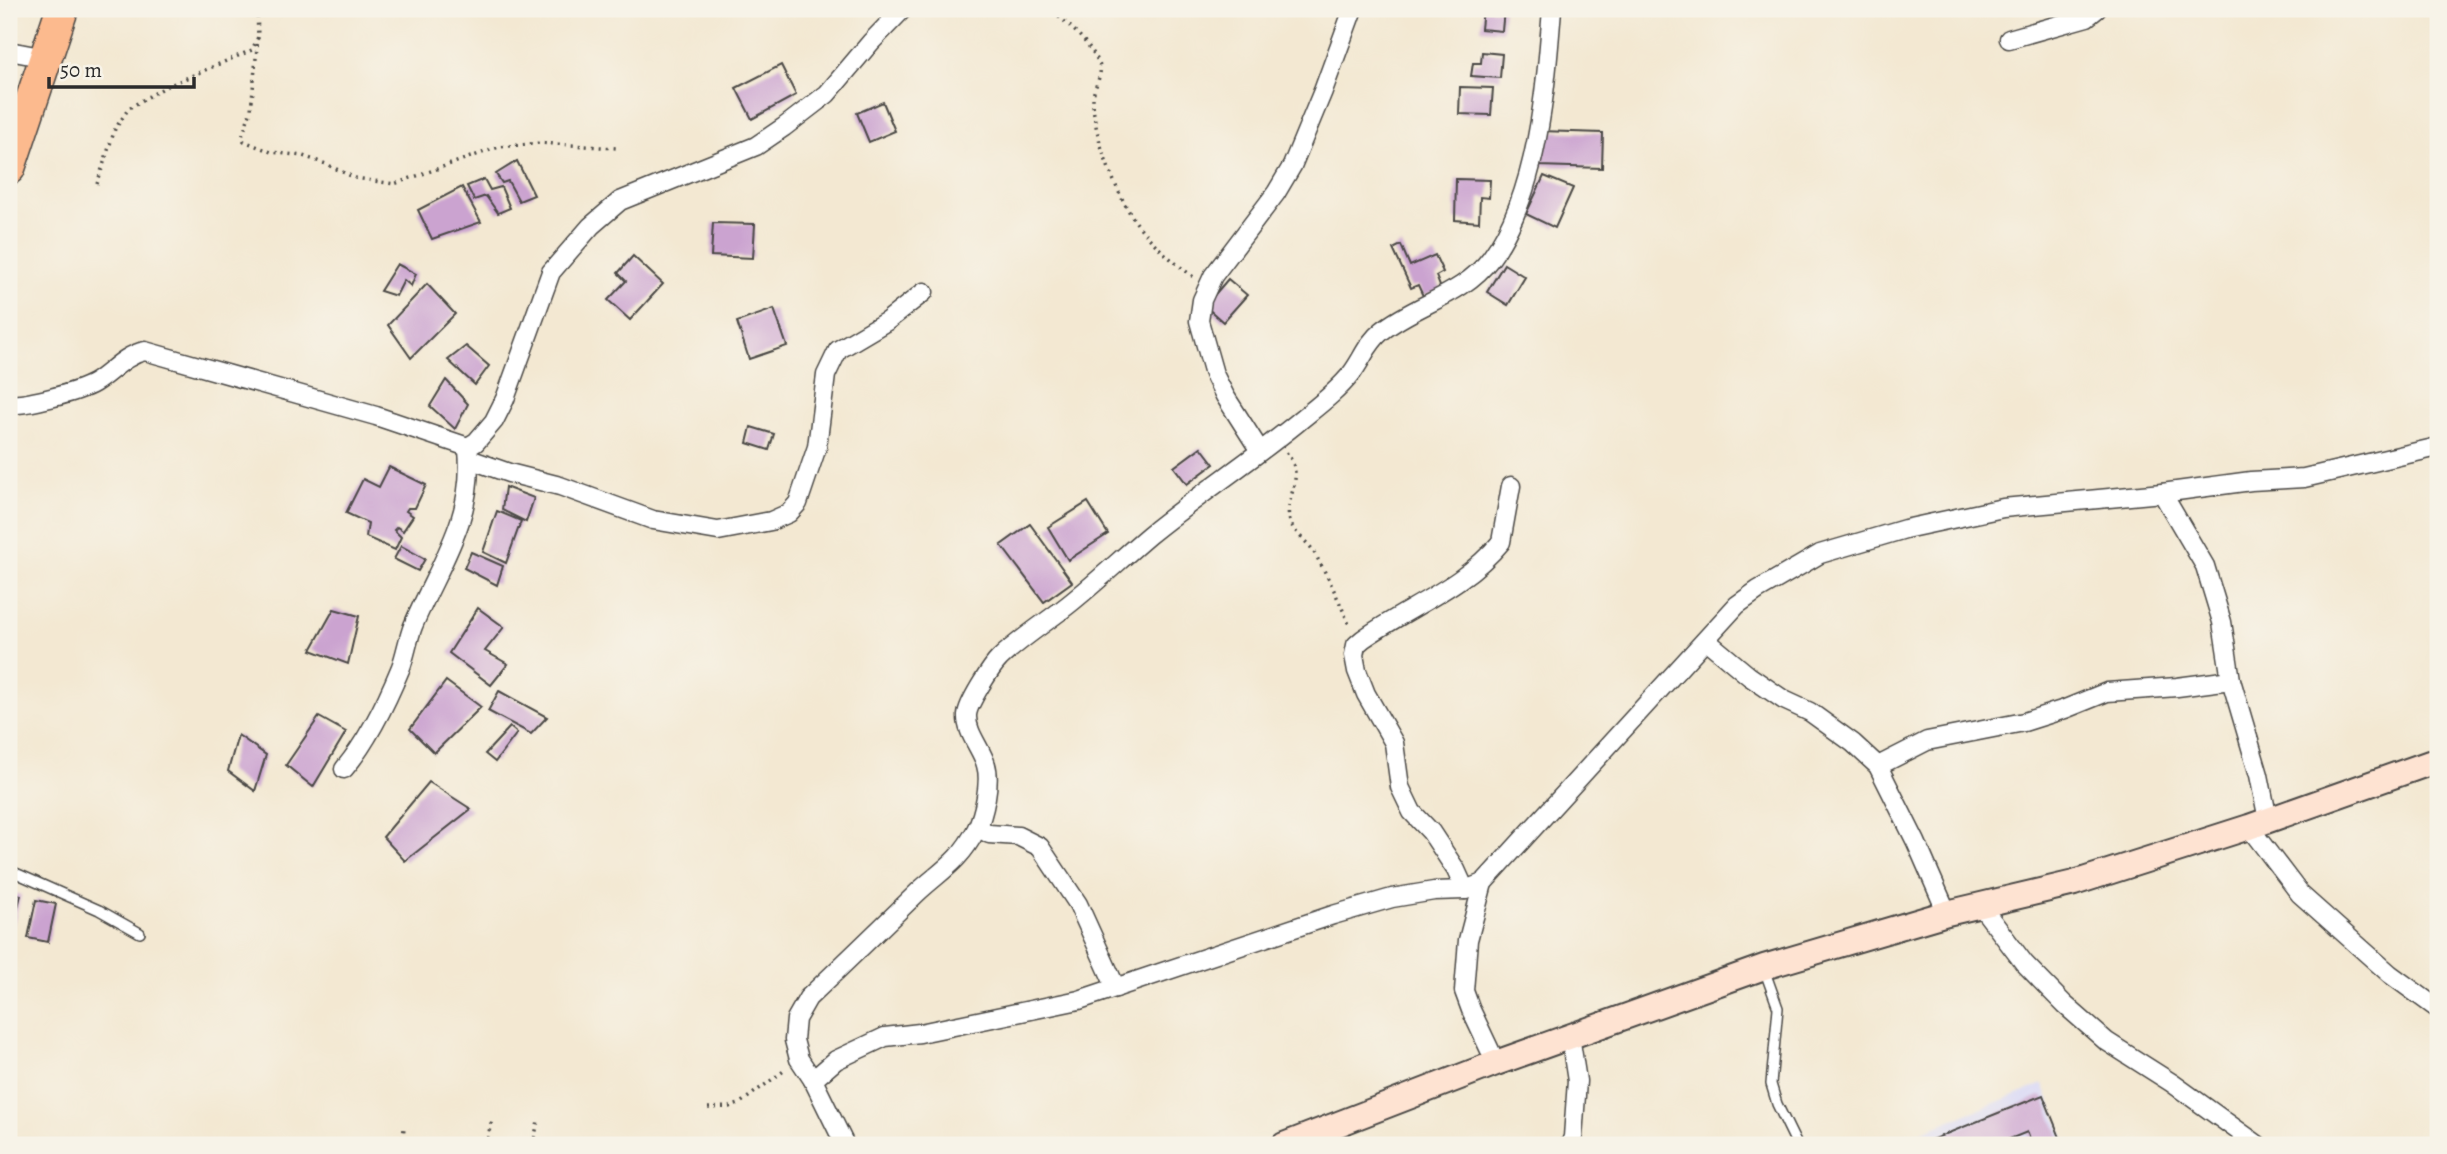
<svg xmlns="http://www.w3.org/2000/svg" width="2447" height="1154" font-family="Alegreya,serif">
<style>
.built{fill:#d7d7f8}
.building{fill:#cba3d0}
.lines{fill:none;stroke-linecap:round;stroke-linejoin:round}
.lane-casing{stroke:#494744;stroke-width:12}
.street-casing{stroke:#494744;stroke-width:21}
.secondary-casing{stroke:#494744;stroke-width:28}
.highway-casing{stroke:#494744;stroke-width:35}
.path{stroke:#494744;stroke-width:3.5;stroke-dasharray:2 5;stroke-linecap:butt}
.lane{stroke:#fff;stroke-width:9}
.street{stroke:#fff;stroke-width:18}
.secondary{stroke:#fee3d2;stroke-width:24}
.highway{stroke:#fcba8e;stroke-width:32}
</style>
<rect width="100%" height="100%" fill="#f7f3e8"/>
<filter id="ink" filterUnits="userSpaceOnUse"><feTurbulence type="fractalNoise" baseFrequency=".0143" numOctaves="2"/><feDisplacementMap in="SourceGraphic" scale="14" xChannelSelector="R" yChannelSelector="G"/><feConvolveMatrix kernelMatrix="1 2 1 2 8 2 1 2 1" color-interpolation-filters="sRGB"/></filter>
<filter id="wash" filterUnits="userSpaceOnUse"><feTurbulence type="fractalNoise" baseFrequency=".00686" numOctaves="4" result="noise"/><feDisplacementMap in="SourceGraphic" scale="28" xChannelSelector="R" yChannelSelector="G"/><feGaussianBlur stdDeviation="1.57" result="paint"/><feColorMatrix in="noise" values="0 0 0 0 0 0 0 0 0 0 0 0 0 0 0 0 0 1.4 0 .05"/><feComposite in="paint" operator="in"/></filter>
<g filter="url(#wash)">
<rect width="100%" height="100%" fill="#f3e8d2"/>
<!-- built -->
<path class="built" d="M2043,1084L2067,1145H1888Z"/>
<g id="blocks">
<!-- building -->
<g class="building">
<path d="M1483,9H1504L1502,31L1481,29Z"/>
<path d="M1482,52L1502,54L1500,78L1471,76L1473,63H1481Z"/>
<path d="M781,65L796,95L752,119L736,88Z"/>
<path d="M1460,87L1493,88L1491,115L1459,114Z"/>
<path d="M883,102L895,131L869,142L857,113Z"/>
<path d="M1540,131L1603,133L1602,168L1539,166Z"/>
<path d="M517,161L534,195L519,201L508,181L502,183L496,174Z"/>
<path d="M1544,176L1573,188L1555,228L1526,214Z"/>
<path d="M484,179L490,190L501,187L510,208L498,213L486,196L474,200L467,186Z"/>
<path d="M1456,179L1490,180L1489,198L1480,197L1479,222L1455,220Z"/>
<path d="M462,187L481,222L432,239L418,210Z"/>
<path d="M713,223L755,224L753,258L711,256Z"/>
<path d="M1401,245L1410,266L1435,255L1443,272L1436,276L1441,289L1423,296L1418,285L1411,288L1393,249Z"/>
<path d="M633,256L663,284L630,320L608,300L626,281L618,273Z"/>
<path d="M397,264L416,274L411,286L404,280L396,296L380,291Z"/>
<path d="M1504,264L1525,277L1508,305L1487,292Z"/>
<path d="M1228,279L1247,295L1223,322L1205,306Z"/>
<path d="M427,284L455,314L411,358L388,325Z"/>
<path d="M774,309L787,346L749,359L737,322Z"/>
<path d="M466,346L489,366L475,385L448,360Z"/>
<path d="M446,380L468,404L455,429L430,406Z"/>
<path d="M751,427L774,434L769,450L747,443Z"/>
<path d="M1201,447L1214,464L1187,484L1174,467Z"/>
<path d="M389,467L426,485L415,508H408L406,511L413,516L403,531L397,527L394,530L401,537L395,550L366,537L368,523L346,513L363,479L379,487Z"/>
<path d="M505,487L534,498L526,522L502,510Z"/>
<path d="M1088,502L1108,534L1068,560L1048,527Z"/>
<path d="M497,511L521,521L506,563L483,552Z"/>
<path d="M1030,524L1072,582L1044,602L1001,545Z"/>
<path d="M401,546L425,559L418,571L394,559Z"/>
<path d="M471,552L503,566L497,585L464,568Z"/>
<path d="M478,608L504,627L485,651L508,664L491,685L449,653Z"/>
<path d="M334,609L359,616L348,664L311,650Z"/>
<path d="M446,681L481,707L434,753L410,729Z"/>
<path d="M499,691L547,717L531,734L488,711Z"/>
<path d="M319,717L346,732L313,787L286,765Z"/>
<path d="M510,727L517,733L495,762L485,754Z"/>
<path d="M238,735L266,755L255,791L228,771Z"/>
<path d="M429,782L471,809L405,861L383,837Z"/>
<path d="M9,892L21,895L12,930L9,929Z"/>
<path d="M36,900L56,904L48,942L28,938Z"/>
<path d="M2043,1095L2063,1145H2033L2027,1132L1995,1145H1927L1926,1142Z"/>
</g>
</g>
</g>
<g filter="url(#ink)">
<use href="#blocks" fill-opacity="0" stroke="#494744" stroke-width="2"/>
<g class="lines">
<!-- lane casing -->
<g class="lane-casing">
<g id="lane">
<path d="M9,870L99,910L140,933"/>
<path d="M1764,969L1778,1008L1771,1084L1777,1104L1797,1145"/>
</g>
</g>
<!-- street casing -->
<g class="street-casing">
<g id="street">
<path d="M2009,39L2087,17L2097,9"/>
<path d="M9,51L46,58"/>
<path d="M9,404C26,406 78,392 94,383C111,373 124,355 145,351L376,416L468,447L476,442L494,421L505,399L551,272L591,226L620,201L756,146L784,127L827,94L871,42L903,9"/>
<path d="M1260,451L1225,396L1214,374L1199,321L1202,300L1213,276L1276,193L1292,166L1323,91L1353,9"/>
<path d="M469,459L509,473L560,486L653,520L718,531L771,521L789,513L798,503L817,447L826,375L838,350L887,321L924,292"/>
<path d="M2162,493L2205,566L2222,622L2231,680L2259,775L2268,820"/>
<path d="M1707,641L1749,676L1784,700L1810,712L1853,743L1878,766L1916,842L1947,913"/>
<path d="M1878,766L1927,741L2024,722L2065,709L2107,692L2177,687L2231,680"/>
<path d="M344,769C368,741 387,701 401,667C406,653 408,639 413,626C438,566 475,519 468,450"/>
<path d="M978,827L989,834L1018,836L1040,847L1078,904L1116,988"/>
<path d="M2249,827L2300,894L2390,974L2438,1009"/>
<path d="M1483,883L1468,940L1464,991L1471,1010L1496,1063"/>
<path d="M1465,890L1456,870L1431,832L1412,812L1400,787L1394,743L1366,694L1357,671L1354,655L1356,645L1363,639C1410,606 1464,587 1501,542L1511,486"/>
<path d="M1980,905L2024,963L2065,1005L2106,1041L2172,1083L2258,1145"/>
<path d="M813,1080L836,1060L885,1037L920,1033L1079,1000L1333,915L1392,898L1434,891L1465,890L1483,883L1737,605L1758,590L1820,554L1905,529L2003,508L2162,493L2251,481L2304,478L2438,447"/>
<path d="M845,1145L813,1080L799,1059L794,1040L796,1019L808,998C845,963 881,928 918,892C942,870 960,861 976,830C984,815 991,781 986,765C982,749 966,733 967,715C968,703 991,667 1000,658C1022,637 1050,620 1073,601C1099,580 1123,557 1149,535C1197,496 1249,462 1297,423C1315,408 1336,393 1351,374C1362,360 1367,343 1382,331C1417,303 1463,296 1491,258C1538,194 1546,86 1552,9"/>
<path d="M1570,1145L1573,1137L1577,1081L1570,1036"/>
</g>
</g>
<!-- secondary casing -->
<g class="secondary-casing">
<path id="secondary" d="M1284,1145L1496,1063L1764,967L1947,913L2074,883L2249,827L2438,760"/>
</g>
<!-- highway casing -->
<g class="highway-casing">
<path id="highway" d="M9,168L62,9"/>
</g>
<!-- path -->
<g class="path">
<path d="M1047,9C1063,17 1096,49 1100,67C1102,76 1094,87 1093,97C1093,102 1093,109 1094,114C1098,146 1116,191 1133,218C1147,239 1175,264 1195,278"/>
<path d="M258,37L251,110L242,137L244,141L271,152L303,156L326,164L355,178L394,184L499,147L540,143L616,148"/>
<path d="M97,184L115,129L129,108L165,87L252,50L258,37L257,9"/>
<path d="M1286,452C1309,480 1280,500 1291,524C1295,533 1306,541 1312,549C1327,574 1339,600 1350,627"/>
<path d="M708,1108L729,1107L739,1104L785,1070"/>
<path d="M401,1145L404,1129"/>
<path d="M486,1145L492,1119"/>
<path d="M533,1145L538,1121"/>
</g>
<!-- lane -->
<use href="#lane" class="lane"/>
<!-- street -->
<use href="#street" class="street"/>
<!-- secondary -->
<use href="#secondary" class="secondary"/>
<!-- highway -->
<use href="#highway" class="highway"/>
</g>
</g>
<!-- margin -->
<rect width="2447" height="1154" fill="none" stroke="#f7f3e8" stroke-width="35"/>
<!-- scale -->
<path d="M49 77v10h145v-10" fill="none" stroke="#2b2b2b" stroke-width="3.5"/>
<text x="60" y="77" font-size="21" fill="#2b2b2b" stroke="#f7f3e8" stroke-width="5" paint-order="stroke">50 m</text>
</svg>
